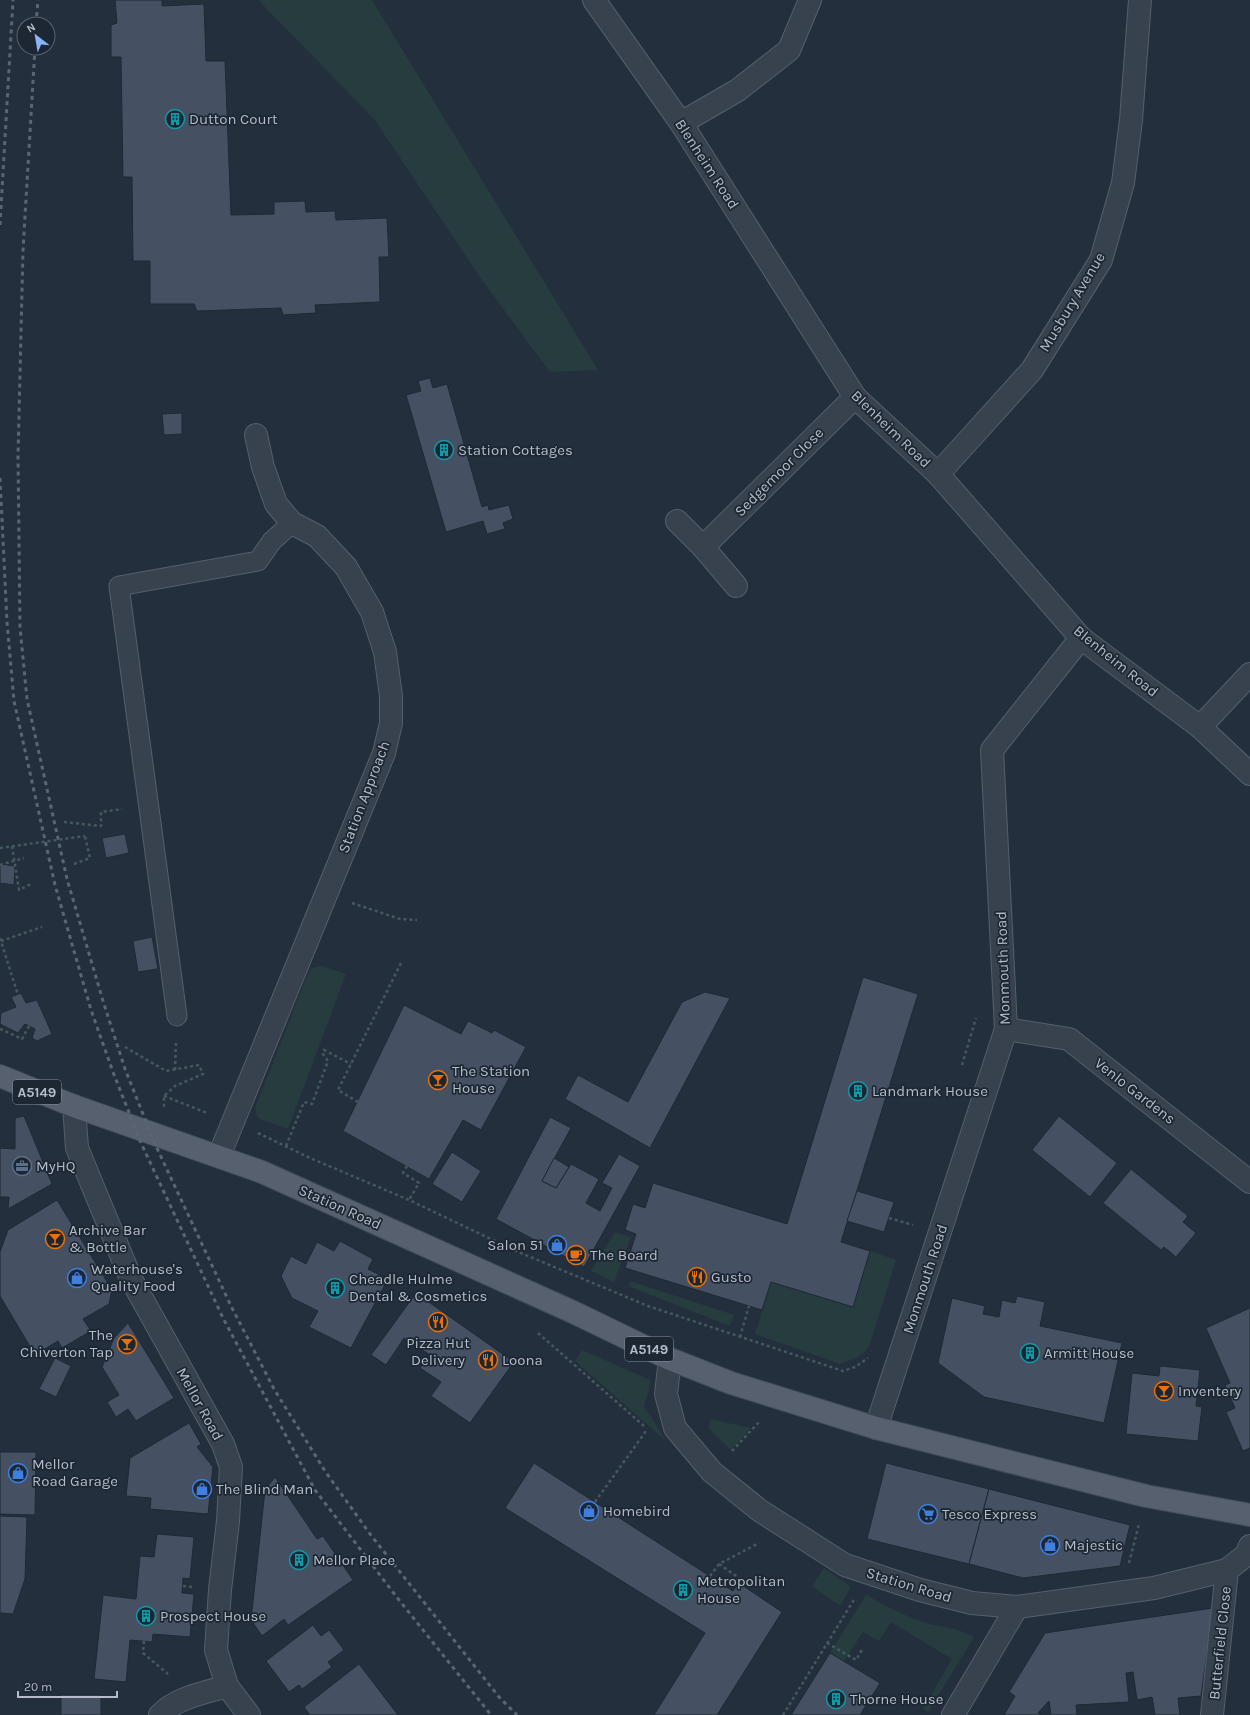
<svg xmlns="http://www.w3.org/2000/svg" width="1250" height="1715" font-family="Karla,sans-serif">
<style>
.green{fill:#263c3f}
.building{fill:#455162;stroke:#1f2835}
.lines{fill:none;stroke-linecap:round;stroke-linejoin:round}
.service-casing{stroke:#565f6c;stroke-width:21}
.minor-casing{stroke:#565f6c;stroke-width:24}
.primary-casing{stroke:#414a57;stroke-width:24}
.path{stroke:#44595c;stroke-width:2.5;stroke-dasharray:3 3;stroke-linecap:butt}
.service{stroke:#38414e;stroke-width:19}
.minor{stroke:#38414e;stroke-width:22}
.primary{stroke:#56606e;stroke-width:22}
.rail{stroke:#5a6575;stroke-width:3;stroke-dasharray:4 4;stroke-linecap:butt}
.path-bridge{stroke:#44595c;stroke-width:2.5;stroke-dasharray:3 3;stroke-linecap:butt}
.labels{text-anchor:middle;stroke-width:3.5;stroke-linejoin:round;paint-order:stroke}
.shield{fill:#1d2633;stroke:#878f9c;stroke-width:1}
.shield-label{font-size:14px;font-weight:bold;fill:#b4bcc9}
.poi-label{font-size:15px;fill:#b4bcc9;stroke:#1d2633;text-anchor:start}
.street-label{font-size:15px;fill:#b4bcc9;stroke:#1d2633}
</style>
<rect width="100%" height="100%" fill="#242f3e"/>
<!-- green -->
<g class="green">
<path d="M258,0H372L598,370L550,372L482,280L374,119Z"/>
<path d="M322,966L346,974L288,1129L260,1119L257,1115L255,1108L309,971L315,967Z"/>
<path d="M615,1232L631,1237L614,1282L591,1271Z"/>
<path d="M870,1251L896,1260L870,1344L865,1352L858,1357L840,1364L755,1334L771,1282L853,1307Z"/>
<path d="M630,1281L734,1315L730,1326L628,1286Z"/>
<path d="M582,1350L650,1380L649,1390L644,1406L666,1441L575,1361Z"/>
<path d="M710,1419L751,1428L731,1450L709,1429Z"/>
<path d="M824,1568L851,1587L840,1606L812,1586Z"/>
<path d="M866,1595C885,1606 905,1616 926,1623C944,1628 956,1627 974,1637L928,1712L923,1709L952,1659L891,1622L879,1641L863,1632L844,1661L830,1653Z"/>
</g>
<!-- building -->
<g class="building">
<path d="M115,0H162V6L204,4L206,61H225L231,215L274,214V202L305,201L306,212L335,211L336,220L387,218L389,257H379L380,302L315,305L316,313L283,315L281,308L197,311L194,304H150V261H133L132,177H123L121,57H111V25L117,23Z"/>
<path d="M430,378L433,388L447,384L482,507L488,505L489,510L509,505L513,519L503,523L505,529L487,534L483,521L446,532L406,395L421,391L418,381Z"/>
<path d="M182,413V434L164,435L162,414Z"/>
<path d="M125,834L129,853L106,858L102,838Z"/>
<path d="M0,864L15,866L14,885L0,883Z"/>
<path d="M152,937L158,969L138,972L133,941Z"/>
<path d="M863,977L918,994L841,1242L870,1251L853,1307L771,1282L762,1310L625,1268L636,1234L625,1230L633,1204L645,1208L653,1183L787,1224Z"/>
<path d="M705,992L730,998L650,1148L565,1099L578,1075L628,1102L682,1002Z"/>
<path d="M21,993L26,1003L37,1000L52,1034L37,1041L32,1038L35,1029L25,1024L18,1033L0,1024L1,1013L16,1007L11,997Z"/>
<path d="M404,1005L461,1034L468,1021L492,1033L494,1030L526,1047L481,1130L463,1120L429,1179L343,1131Z"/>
<path d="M24,1116L52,1184L8,1209L9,1197H0V1148L15,1149V1118Z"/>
<path d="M1059,1116L1117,1163L1090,1197L1032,1150Z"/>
<path d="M550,1117L571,1128L542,1181L556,1188L571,1164L599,1179L586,1203L600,1211L612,1188L602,1183L619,1154L640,1166L584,1267L496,1219Z"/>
<path d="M452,1152L481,1171L462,1202L432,1184Z"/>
<path d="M554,1158L569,1167L556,1188L542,1181Z"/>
<path d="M1131,1169L1188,1216L1183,1222L1196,1233L1176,1257L1164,1247L1161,1250L1103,1203Z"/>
<path d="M857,1191L894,1202L884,1232L847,1221Z"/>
<path d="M57,1200L112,1290L109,1304L83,1319L91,1331L62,1348L58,1341L35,1355L0,1296V1252L8,1230Z"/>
<path d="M340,1241L373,1259L368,1269L388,1279L351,1348L309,1327L318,1311L292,1298L281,1276L291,1256L306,1264L317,1242L334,1251Z"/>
<path d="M416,1293L514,1362L470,1423L431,1396L441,1382L420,1368L430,1355L404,1338L386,1365L371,1355Z"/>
<path d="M1017,1296L1045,1302L1040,1326L1122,1343L1104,1423L984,1397L938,1363L952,1298L985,1306L983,1314L999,1317L1002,1300L1015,1303Z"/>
<path d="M1250,1308V1448L1243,1451L1226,1412L1235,1408L1225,1385L1230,1383L1206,1328Z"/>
<path d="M128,1323L174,1398L136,1421L128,1409L116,1417L107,1402L119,1395L102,1367L114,1338Z"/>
<path d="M55,1358L71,1366L56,1397L39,1389Z"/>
<path d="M1160,1366L1200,1370L1196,1406L1202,1407L1198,1441L1126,1434L1132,1373L1159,1376Z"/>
<path d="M189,1423L201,1444L197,1447L213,1467L208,1514L150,1509L151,1498L126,1496L130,1458Z"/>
<path d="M0,1452H36L35,1515L0,1514Z"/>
<path d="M534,1463L733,1591L739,1583L782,1612L717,1715H654L705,1633L505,1508Z"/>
<path d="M886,1463L989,1489L969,1564L867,1539Z"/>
<path d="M275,1477L317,1539L323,1536L353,1580L288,1625L284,1619L262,1636L251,1620L265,1490Z"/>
<path d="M989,1489L1130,1525L1120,1566L1023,1578L969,1564Z"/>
<path d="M0,1516L27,1517L25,1579L13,1614L0,1613Z"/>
<path d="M157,1534L194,1537L190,1579L183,1578L182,1593L194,1594L190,1637L153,1634L152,1642L130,1640L126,1682L94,1679L103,1595L136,1599L140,1556L154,1557Z"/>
<path d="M1213,1608L1201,1696L1178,1698L1180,1715H1155L1152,1697L1137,1700L1133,1672L1126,1673L1129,1702L1076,1705L1077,1715H1051L1049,1701L1038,1713L1041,1715H1004L1015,1696L1009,1692L1045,1633Z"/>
<path d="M313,1625L321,1636L329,1630L344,1650L328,1662L332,1667L302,1689L299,1685L289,1692L266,1661Z"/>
<path d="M830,1653L880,1683L860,1715H791Z"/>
<path d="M359,1664L398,1715H310L304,1707Z"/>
<rect x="61" y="1695" width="40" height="20"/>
</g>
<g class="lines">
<!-- service casing -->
<g class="service-casing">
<path id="service" d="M177,1016L119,586L258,561L272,541L292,523"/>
</g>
<!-- minor casing -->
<g class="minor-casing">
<g id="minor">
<path d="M594,0L681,123L855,397L938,474L1081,638L1200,727L1250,774"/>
<path d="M681,123L738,90L789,50L810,0"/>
<path d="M938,474L1032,370L1101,260L1123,183L1131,120L1140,0"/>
<path d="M677,521L703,547L736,586"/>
<path d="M703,547L855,397"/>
<path d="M1200,727L1250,674"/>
<path d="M1006,1029L1069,1039L1250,1182"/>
<path d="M74,1106L77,1148L131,1279L223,1444L231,1467L228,1521L220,1590L216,1650L227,1686L249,1715"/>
<path d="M219,1156L384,753L391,723V696L385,652L372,612L346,567L317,536L292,523L276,504L263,467L256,435"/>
<path d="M670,1359L666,1394L675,1428L712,1472L759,1510L845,1565L920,1590L972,1603L1017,1607L1154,1588L1227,1570L1246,1555L1250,1546"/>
<path d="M876,1428L1006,1029L992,750L1081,638"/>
<path d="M160,1715C177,1697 205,1693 227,1686"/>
<path d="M953,1715L1017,1607"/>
<path d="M1212,1715L1227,1570"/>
</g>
</g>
<!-- primary casing -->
<g class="primary-casing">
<path id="primary" d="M0,1076L74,1106L262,1172L573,1312L670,1359L731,1383L876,1428L1146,1496L1250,1515"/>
</g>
<!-- path -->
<g class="path">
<path d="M64,822L101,826V812L122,809"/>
<path d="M12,846L19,890L31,884"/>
<path d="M74,864L90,858L85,836"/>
<path d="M0,865L24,858"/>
<path d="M352,903L400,919L417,920"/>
<path d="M0,938L18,995"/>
<path d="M1,941L42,927"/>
<path d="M0,1029L22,1039L29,1026"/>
<path d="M125,1047L166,1071L199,1065L203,1074L175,1086L164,1096V1108"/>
<path d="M962,1065L976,1018"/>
<path d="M175,1070L176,1042"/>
<path d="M164,1096L207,1113"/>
<path d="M358,1102L338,1090L401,963"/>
<path d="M258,1133L310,1158L409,1200L516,1251L648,1306L843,1371L855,1367L868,1358"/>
<path d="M286,1146L304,1102L312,1104L328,1061L323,1054L324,1050L351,1064"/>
<path d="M407,1166L403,1173L419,1183L409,1200"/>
<path d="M889,1218L913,1225"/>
<path d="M538,1333L644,1426"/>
<path d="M740,1337L749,1306"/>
<path d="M732,1451L760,1421"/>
<path d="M595,1502L646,1431"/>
<path d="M1129,1563L1139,1524"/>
<path d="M719,1564L749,1585L747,1588"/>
<path d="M710,1576L719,1564L759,1543"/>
<path d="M183,1586L192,1587"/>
<path d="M144,1641L143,1653L168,1674"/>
<path d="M827,1643L856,1660L863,1648"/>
<path d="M783,1715L855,1598"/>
</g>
<!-- service -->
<use href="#service" class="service"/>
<!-- minor -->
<use href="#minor" class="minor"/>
<!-- primary -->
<use href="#primary" class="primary"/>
<!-- rail -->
<g class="rail">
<path d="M36,24L38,0"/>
<path d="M35,48L23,250L18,456L20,627L27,699L67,879L103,1001L125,1069L155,1144L231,1306L274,1389L325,1471L370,1534L499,1697L517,1715"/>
<path d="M0,225L13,0"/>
<path d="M0,478L7,622L14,701L55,885L91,1010L113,1072L141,1143L223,1318L315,1490L399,1600L491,1715"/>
</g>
<!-- path-bridge -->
<path class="path-bridge" d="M0,848L85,836"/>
</g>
<!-- icons -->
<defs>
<g id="building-ring" transform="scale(1)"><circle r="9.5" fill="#1d2633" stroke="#0f9aa8" stroke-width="1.5"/><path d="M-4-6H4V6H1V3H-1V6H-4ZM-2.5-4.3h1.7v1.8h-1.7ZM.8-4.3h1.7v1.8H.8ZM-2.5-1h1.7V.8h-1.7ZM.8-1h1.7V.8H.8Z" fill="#0f9aa8"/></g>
<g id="bar-ring" transform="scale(1)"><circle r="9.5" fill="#1d2633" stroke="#e8710a" stroke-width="1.5"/><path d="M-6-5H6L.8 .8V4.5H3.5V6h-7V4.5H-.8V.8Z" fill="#e8710a"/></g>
<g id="office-ring" transform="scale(1)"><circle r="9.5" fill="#1d2633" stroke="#5c6f8a" stroke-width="1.5"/><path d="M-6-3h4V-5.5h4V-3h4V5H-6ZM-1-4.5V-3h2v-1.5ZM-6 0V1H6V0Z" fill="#5c6f8a"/></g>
<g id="shop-ring" transform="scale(1)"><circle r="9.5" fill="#1d2633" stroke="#3f7fe0" stroke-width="1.5"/><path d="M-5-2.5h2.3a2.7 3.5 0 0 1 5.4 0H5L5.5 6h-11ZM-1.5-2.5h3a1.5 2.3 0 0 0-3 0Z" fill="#3f7fe0"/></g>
<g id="cafe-ring" transform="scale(1)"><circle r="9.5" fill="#1d2633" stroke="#e8710a" stroke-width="1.5"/><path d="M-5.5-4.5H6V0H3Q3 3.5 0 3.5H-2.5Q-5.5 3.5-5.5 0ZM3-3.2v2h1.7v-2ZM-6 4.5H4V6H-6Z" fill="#e8710a"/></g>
<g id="restaurant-ring" transform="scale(1)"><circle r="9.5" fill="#1d2633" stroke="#e8710a" stroke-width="1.5"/><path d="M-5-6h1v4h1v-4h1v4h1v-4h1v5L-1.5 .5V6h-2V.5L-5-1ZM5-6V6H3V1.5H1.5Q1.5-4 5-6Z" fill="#e8710a"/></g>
<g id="supermarket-ring" transform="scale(1)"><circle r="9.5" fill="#1d2633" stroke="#3f7fe0" stroke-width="1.5"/><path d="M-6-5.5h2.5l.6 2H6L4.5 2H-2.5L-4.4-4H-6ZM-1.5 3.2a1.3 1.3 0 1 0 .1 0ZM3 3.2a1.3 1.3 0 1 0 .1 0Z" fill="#3f7fe0"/></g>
</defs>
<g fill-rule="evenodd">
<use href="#building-ring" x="175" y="119"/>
<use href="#building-ring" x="444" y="450"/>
<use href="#bar-ring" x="438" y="1080"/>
<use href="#building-ring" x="858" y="1091"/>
<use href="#office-ring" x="22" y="1166"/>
<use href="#bar-ring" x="55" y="1239"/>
<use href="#shop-ring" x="557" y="1245"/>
<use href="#cafe-ring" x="576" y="1255"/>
<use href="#restaurant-ring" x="697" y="1277"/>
<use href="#shop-ring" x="77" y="1278"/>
<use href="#building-ring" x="335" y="1288"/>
<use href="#restaurant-ring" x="438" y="1322"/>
<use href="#bar-ring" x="127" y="1344"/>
<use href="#building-ring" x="1030" y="1353"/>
<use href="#restaurant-ring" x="488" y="1360"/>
<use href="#bar-ring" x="1164" y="1391"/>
<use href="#shop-ring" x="18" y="1473"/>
<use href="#shop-ring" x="202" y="1489"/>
<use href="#shop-ring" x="589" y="1511"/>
<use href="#supermarket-ring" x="928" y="1514"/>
<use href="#shop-ring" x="1050" y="1545"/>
<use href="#building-ring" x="299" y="1560"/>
<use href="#building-ring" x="683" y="1590"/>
<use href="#building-ring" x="146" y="1616"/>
<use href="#building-ring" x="836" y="1699"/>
</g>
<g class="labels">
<!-- shield labels -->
<g class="shield">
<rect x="13" y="1080" width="48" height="24" rx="3"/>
<rect x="625" y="1337" width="48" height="24" rx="3"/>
</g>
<g class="shield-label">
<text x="37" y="1097">A5149</text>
<text x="649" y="1354">A5149</text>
</g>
<!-- poi labels -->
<g class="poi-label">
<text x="189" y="124">Dutton Court</text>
<text x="458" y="455">Station Cottages</text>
<text x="452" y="1076">The Station<tspan x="452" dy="17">House</tspan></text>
<text x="872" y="1096">Landmark House</text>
<text x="36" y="1171">MyHQ</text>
<text x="69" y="1235">Archive Bar<tspan x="69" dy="17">&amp; Bottle</tspan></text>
<text x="543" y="1250" text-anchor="end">Salon 51</text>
<text x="590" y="1260">The Board</text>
<text x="91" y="1274">Waterhouse's<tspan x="91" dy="17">Quality Food</tspan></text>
<text x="711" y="1282">Gusto</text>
<text x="349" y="1284">Cheadle Hulme<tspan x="349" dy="17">Dental &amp; Cosmetics</tspan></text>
<text x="113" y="1340" text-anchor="end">The<tspan x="113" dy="17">Chiverton Tap</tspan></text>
<text x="438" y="1348" text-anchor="middle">Pizza Hut<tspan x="438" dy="17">Delivery</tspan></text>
<text x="1044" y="1358">Armitt House</text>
<text x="502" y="1365">Loona</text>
<text x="1178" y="1396">Inventery</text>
<text x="32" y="1469">Mellor<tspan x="32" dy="17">Road Garage</tspan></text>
<text x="216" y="1494">The Blind Man</text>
<text x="603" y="1516">Homebird</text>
<text x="942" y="1519">Tesco Express</text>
<text x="1064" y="1550">Majestic</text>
<text x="313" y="1565">Mellor Place</text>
<text x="697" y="1586">Metropolitan<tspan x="697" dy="17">House</tspan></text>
<text x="160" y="1621">Prospect House</text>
<text x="850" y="1704">Thorne House</text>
</g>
<!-- street labels -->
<g class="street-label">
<text transform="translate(707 164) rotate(57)" y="5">Blenheim Road</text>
<text transform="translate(1072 302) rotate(-59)" y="5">Musbury Avenue</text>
<text transform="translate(891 429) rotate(44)" y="5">Blenheim Road</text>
<text transform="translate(779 472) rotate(-45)" y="5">Sedgemoor Close</text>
<text transform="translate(1116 661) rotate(39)" y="5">Blenheim Road</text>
<text transform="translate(364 797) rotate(-69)" y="5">Station Approach</text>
<text transform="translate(1003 968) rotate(-92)" y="5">Monmouth Road</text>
<text transform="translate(1135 1091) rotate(38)" y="5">Venlo Gardens</text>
<text transform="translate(340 1207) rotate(24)" y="5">Station Road</text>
<text transform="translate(925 1279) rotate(-72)" y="5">Monmouth Road</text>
<text transform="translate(200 1404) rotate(61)" y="5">Mellor Road</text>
<text transform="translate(909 1585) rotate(17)" y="5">Station Road</text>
<text transform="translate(1220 1643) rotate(-84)" y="5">Butterfield Close</text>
</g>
</g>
<!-- north arrow -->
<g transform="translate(36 36) rotate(329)"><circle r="19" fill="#1d2633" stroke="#59626f"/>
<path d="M0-3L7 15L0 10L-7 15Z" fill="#8ab4f8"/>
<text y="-6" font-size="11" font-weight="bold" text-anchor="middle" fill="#b4bcc9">N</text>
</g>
<!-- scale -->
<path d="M18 1691v6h99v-6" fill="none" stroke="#b4bcc9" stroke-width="2"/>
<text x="24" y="1691" font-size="12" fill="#b4bcc9" stroke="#1d2633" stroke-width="3" paint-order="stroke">20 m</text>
</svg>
